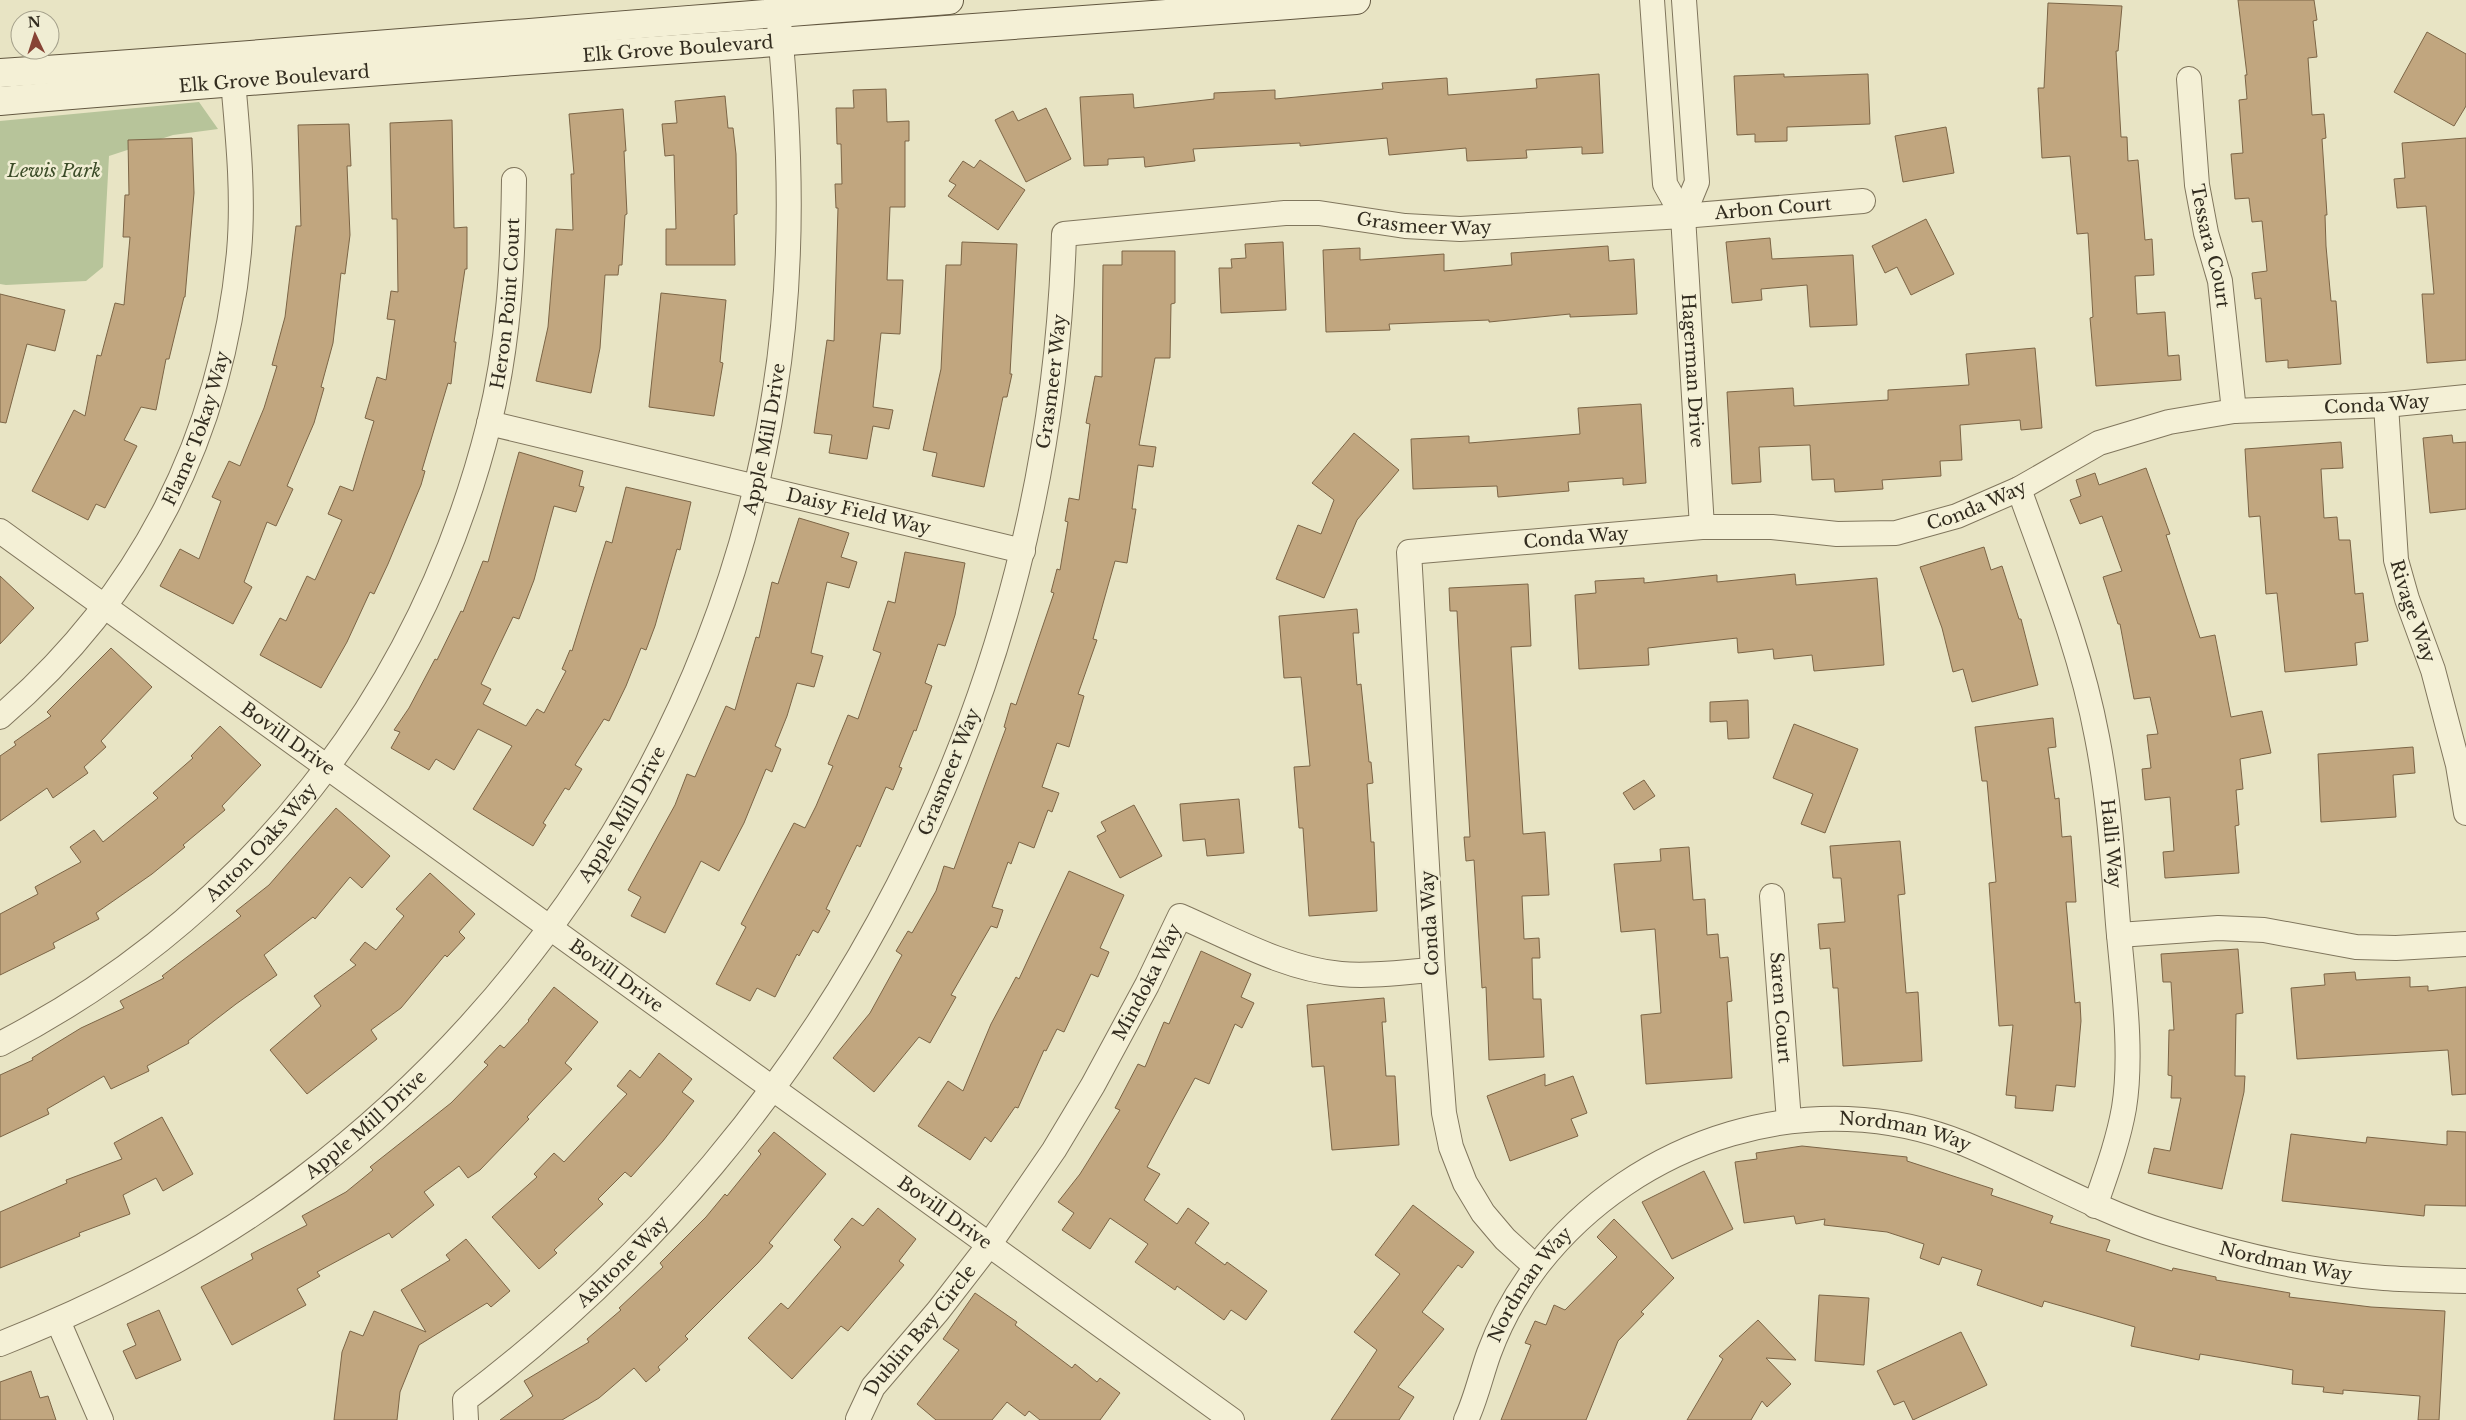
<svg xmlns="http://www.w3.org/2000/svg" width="2466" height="1420" font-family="'Libre Baskerville',serif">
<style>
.green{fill:#b7c49a}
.building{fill:#c1a67f;stroke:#7c6546}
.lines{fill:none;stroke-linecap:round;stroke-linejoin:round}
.street-casing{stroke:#80765d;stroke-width:26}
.secondary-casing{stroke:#625740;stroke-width:30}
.street{stroke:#f4f0d6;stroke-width:24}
.secondary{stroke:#f4f0d6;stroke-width:28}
.labels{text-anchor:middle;stroke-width:5;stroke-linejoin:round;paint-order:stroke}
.street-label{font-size:18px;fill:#322c1f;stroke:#f0edd3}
.park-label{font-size:18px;font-style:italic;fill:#3c4c28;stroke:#f0edd3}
</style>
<rect width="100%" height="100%" fill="#e8e4c4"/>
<!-- green -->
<path class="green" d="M199,102L218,129L173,135L109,156L103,267L86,281L6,285L0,284V121Z"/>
<!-- building -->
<g class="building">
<path d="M2238,0H2314L2317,20L2313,21L2317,57L2308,58L2312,115L2324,114L2326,138L2322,139L2327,215H2325L2326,246L2331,301H2336L2341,364L2288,368V360L2266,362L2261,298L2255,299L2252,273L2267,271L2262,221L2252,222L2249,198L2235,199L2231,154L2243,153L2239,100L2247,99L2245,75H2247Z"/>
<path d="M2048,3L2122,6L2118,51H2116L2121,137H2127L2128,161L2138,160L2145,240L2152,239L2154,275L2135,276L2137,314L2165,312L2168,356L2179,355L2181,380L2096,386L2090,318L2093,317L2088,233L2077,234L2070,156L2042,158L2038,88H2044Z"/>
<path d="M2427,32L2466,54V106L2454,126L2394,92Z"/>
<path d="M1599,74L1603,153L1582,154V147L1526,150L1527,158L1467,161L1466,148L1389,155L1387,138L1300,146V143L1193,149L1195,161L1145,167L1144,157L1108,159V165L1084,166L1080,97L1133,94L1134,108L1214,99V93L1275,90V99L1383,89L1382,83L1447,78L1448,95L1537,88L1536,79Z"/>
<path d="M1784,74V77L1868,74L1870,124L1787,127V141L1755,142V134L1737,135L1734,76Z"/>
<path d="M886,89L887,122L909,121V141H905V207H890L887,280H903L900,334L881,333L873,407L893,410L889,429L873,426L867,459L829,453L832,435L814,433L827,340L834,341L838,208H836L835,184H842L841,144H837L836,108H854L853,90Z"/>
<path d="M725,96L728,128H733L736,154L737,214L734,215L735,265H666V229H676L674,155L665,156L662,124L677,123L675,101Z"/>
<path d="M1046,108L1071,159L1026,182L995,120L1013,111L1018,121Z"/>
<path d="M623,109L626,151H624L627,214L625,215L622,265H619L618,275H605L600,348L591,393L536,381L548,327L556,229L573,230L571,174H574L569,114Z"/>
<path d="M452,120L454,228L467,227V269H465L454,342H456L451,384L448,383L422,470L425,471L421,485L388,564L374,594L370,592L347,642L321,688L260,655L280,618L286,621L307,576L315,580L342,520L328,514L340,486L353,491L374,421L365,418L377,377L386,380L395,320L387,319L391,291L398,292L397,219H392L390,123Z"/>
<path d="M349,124L351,166H347L350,235L345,274L341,273L333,343L321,387L324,388L314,423L287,486L293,489L276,526L267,522L244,582L252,587L233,624L160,586L180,549L199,559L221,501L212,497L229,461L240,466L264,408L277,366L272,365L285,317L296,226H301L298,125Z"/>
<path d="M1946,127L1954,173L1903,182L1895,136Z"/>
<path d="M192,138L194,193L185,297H184L169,359H166L156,410L141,407L124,440L137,446L105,508L96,504L88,520L32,491L74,410L85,416L97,355L101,356L115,303L124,305L130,237H123L125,195H129L128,140Z"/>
<path d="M2466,138V360L2427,363L2422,294H2434L2426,206L2397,208L2394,179L2405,178L2402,143Z"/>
<path d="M980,160L1025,190L998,230L948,196L956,185L949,181L963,161L974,168Z"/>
<path d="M1926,219L1954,274L1911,295L1897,267L1885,273L1872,246Z"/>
<path d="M1770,238L1772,259L1853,255L1857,325L1810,327L1807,285L1761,289L1762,300L1732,303L1726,242Z"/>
<path d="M962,242L1017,244L1010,374H1012L1007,397H1003L984,487L932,476L937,453L923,450L941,369L946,265H961Z"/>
<path d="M1283,242L1286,310L1221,313L1219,268H1232L1231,259L1246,258L1245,244Z"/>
<path d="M1608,246L1609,261L1634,259L1637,314L1570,317V314L1489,322V320L1389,324L1390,330L1326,332L1323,250L1360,248V260L1444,254V271L1512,265L1511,253Z"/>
<path d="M1122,251H1175V303L1171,304L1170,358H1155L1139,445L1156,447L1153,467L1138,465L1132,509H1136L1127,563L1115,561L1093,639L1097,640L1078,694L1084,696L1069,747L1057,743L1042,787L1059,793L1052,812L1048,810L1034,848L1019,842L1011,864L1008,862L992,907L1003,910L997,928L991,926L951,995L956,997L930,1043L919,1037L874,1092L833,1058L870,1013L902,955L896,951L908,931L912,933L936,891L944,866L954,869L1006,728L1004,727L1011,703L1016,705L1054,593L1051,592L1057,569L1060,570L1068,522L1065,521L1069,498L1079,500L1090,424L1086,423L1095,376L1102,377L1103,265H1122Z"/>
<path d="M661,293L726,300L720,362L723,363L714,416L649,407Z"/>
<path d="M0,294L65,310L55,351L27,344L6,423L0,422Z"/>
<path d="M2035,348L2042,428L2021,430L2020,420L1960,425L1962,460L1940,461L1941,476L1882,480L1883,489L1835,492L1834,479L1812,480L1810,445L1759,447L1761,482L1732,484L1727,392L1793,388L1794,406L1888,400V390L1969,385L1966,354Z"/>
<path d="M1641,404L1646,483L1623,485V478L1568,482L1569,491L1498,497L1497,486L1413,489L1411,439L1469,436V443L1580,434L1578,408Z"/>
<path d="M1354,433L1399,470L1357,520L1324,598L1276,579L1298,525L1321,534L1334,500L1312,483Z"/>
<path d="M2452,435L2453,443L2466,442V509L2430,513L2423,438Z"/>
<path d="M2341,442L2343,468L2321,469L2324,518L2337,517L2339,540H2350L2355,594L2363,593L2368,641L2355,643L2357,665L2285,672L2277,593L2266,594L2260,516L2249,517L2245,449Z"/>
<path d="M519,452L583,471L579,486L584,487L576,512L554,506L534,580L519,619L513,617L481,684L491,689L483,704L526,726L537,709L544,713L566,671L562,669L570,650L572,651L606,541L612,543L626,487L691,502L680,550L677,549L655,626L646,650L641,648L626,686L609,721L604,719L575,765L582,769L569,790L565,788L543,823L546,825L533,846L473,809L512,746L478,729L454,770L436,759L429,770L391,748L400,732L394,730L409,708L435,659L437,660L461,611L463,612L483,561L488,562Z"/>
<path d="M2146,468L2170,534L2166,535L2200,638L2215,635L2231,717L2262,711L2271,753L2240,759L2243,789L2236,790L2239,825L2235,826L2239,873L2165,878L2163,852L2174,851L2170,797L2145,800L2142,769L2151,768L2147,735L2158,734L2150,697L2134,699L2120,624H2118L2103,577L2122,571L2102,516L2080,524L2070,500L2081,496L2076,480L2095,473L2099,485Z"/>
<path d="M799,518L849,533L841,557L857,562L849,588L827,582L811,653L823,656L814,687L797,683L787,716L775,746L781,749L772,772L766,769L744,823L719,871L701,861L665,933L631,916L641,897L628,890L675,805L687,774L695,777L726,706L735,710L756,637L759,638L772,582L778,584Z"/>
<path d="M1984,547L1991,570L2002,566L2019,619H2021L2038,685L1972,702L1963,669L1953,672L1942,628L1920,567Z"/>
<path d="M905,552L965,563L955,615L945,646L938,644L925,683L932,686L916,731L914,730L899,767L902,768L893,790L886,787L860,847L857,845L826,909L830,911L818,933L813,930L799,956L797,954L775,997L757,988L750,1001L716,984L746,927L741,924L794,823L805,828L816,806L833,766L828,764L848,715L858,719L881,653L873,650L888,601L895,603Z"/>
<path d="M1795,574L1796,585L1877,578L1884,665L1814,671L1812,655L1774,659L1773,649L1738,653L1737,638L1648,648L1649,665L1579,669L1575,595L1596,593L1595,581L1644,578V583L1717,575V582Z"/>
<path d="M0,576L34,608L0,644Z"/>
<path d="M1528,584L1531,646L1511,647L1523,834L1545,832L1549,895L1522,896L1524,939L1539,938L1540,958H1532L1533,999H1541L1544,1057L1489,1060L1486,987L1482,988L1474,860L1466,861L1464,837H1470L1459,650L1457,611H1450L1449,588Z"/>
<path d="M1357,609L1359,633H1353L1357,685L1361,684L1369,762H1371L1373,783L1367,784L1371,842H1374L1377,911L1309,916L1303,828H1299L1294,767L1310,766L1301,677L1284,678L1279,616Z"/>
<path d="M111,648L152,687L101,741L106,747L84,767L88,773L53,798L47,788L0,821V756L16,745L14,742L51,716L47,712Z"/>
<path d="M1748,700L1749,738L1728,739L1727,721L1710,722V702Z"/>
<path d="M2053,718L2056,747L2048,748L2055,799L2059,798L2062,837L2071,836L2076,902H2066L2075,1003L2080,1002L2081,1021L2075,1087L2056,1085L2053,1111L2015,1108L2016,1096L2006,1095L2013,1025L1999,1026L1989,883L1996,882L1987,781H1982L1975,727Z"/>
<path d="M1794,724L1858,749L1825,833L1801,824L1813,794L1773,778Z"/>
<path d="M220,726L261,765L222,806L225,810L183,845L185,847L152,874L96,913L99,919L53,943L55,948L0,975V914L38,894L35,887L81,862L70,847L94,830L103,842L158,798L153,793L193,758L191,756Z"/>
<path d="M2413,747L2415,773L2393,775L2396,817L2321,822L2318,754Z"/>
<path d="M1644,780L1655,796L1634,810L1623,793Z"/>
<path d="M1239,799L1244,853L1207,856L1205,839L1183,841L1180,804Z"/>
<path d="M1134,805L1162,856L1120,878L1097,836L1106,831L1101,822Z"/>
<path d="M336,808L390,856L362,888L350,877L315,919L313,917L264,955L277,975L236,1004L188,1041L189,1043L147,1066L149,1071L111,1089L104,1076L47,1109L49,1114L0,1137V1075L33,1060L32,1058L81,1028L124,1008L120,1001L164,978L162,976L241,916L236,911L269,885Z"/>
<path d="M1900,841L1905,894L1898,895L1906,993L1918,992L1922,1061L1843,1066L1838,988H1833L1830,948L1820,949L1818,924L1845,922L1841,878H1833L1830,846Z"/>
<path d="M1689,847L1693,900L1705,899L1707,935L1718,934L1720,958L1728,957L1732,1001L1727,1002L1732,1078L1646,1084L1641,1015L1661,1013L1655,929L1621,932L1614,864L1661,861L1660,849Z"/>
<path d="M1069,871L1124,895L1100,948L1109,952L1098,977L1091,974L1064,1032L1057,1029L1046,1051L1044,1050L1018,1108L1015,1107L991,1142L985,1137L970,1160L918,1126L948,1081L963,1091L991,1024L1016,977L1019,979Z"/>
<path d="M430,873L475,914L459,932L465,938L447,957L445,955L401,1008L371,1030L377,1039L307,1094L270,1050L321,1006L314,996L356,965L350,960L365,942L376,950L404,916L396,909Z"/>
<path d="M2238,949L2243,1013L2236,1014L2235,1076H2245L2244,1092L2222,1189L2148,1173L2154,1148L2170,1151L2181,1098H2171L2172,1076L2168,1075L2169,1030H2174L2171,982H2163L2161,954Z"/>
<path d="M1201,951L1251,974L1241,997L1254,1003L1242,1028L1235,1024L1209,1084L1195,1078L1147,1167L1160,1174L1144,1200L1177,1224L1188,1208L1209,1223L1195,1243L1225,1265L1227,1262L1267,1291L1246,1320L1231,1310L1224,1320L1177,1286L1175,1290L1135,1262L1148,1244L1110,1218L1090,1249L1062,1230L1074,1213L1058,1202L1080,1174L1120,1110L1115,1108L1138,1064L1145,1067L1164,1022L1169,1024Z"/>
<path d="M2355,972L2356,980L2410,977V987L2428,986V991L2466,987V1094L2452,1095L2448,1050L2297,1059L2291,988L2325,985L2324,974Z"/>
<path d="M554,987L598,1022L565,1063L572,1069L527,1117L529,1119L480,1170L468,1178L459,1166L424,1192L434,1205L392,1238L389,1233L317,1272L320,1276L297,1289L306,1305L232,1345L201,1287L253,1259L251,1254L307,1225L302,1216L346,1192L373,1170L370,1167L451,1103L488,1065L484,1062L500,1045L504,1048L529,1021L528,1020Z"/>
<path d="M1384,998L1386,1022H1382L1386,1076H1395L1399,1145L1332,1150L1324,1066L1312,1067L1307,1005Z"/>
<path d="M659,1053L692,1079L682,1092L694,1101L663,1141L631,1177L625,1172L598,1199L603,1204L554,1250L557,1253L539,1269L492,1217L537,1177L534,1174L554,1153L564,1162L627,1094L617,1086L630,1070L640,1078Z"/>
<path d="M1545,1074V1086L1573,1076L1587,1113L1571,1119L1578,1136L1510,1161L1487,1096Z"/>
<path d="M162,1117L193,1174L163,1191L156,1178L123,1195L130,1214L79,1233L80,1236L0,1268V1212L67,1183L66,1180L122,1159L114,1143Z"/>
<path d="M2447,1131L2466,1132V1206L2425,1205L2424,1216L2282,1201L2291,1134L2366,1143L2367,1137L2447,1145Z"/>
<path d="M774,1132L826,1174L769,1243L773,1246L758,1263L685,1336L688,1339L658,1367L660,1370L646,1382L634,1368L599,1398L562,1420H500L533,1396L524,1381L589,1342L587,1339L621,1310L619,1308L663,1267L660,1263L706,1217L725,1194L727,1196L761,1154L758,1151Z"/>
<path d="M1802,1146L1907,1157V1161L1993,1189L1991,1195L2053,1216L2050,1223L2110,1240L2106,1251L2172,1271L2173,1268L2216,1277V1280L2290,1293L2289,1297L2371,1307L2445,1311L2439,1420H2418L2420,1396L2343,1390V1394L2323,1392L2324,1387L2292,1384L2293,1370L2200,1354L2199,1360L2131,1346L2135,1327L2044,1301L2042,1307L1977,1285L1982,1270L1942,1257L1939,1265L1920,1258L1924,1244L1887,1232L1824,1225L1825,1219L1796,1224L1794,1216L1744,1223L1735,1162L1757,1159L1756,1153Z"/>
<path d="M1704,1171L1733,1229L1672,1259L1642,1202Z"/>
<path d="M1413,1205L1474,1252L1462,1268L1458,1265L1422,1312L1444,1329L1398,1387L1414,1397L1399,1420H1331L1377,1350L1354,1332L1400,1274L1375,1255Z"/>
<path d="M878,1208L916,1239L899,1261L904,1265L848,1331L841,1326L792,1379L748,1338L781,1303L788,1309L841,1247L834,1240L852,1218L863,1226Z"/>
<path d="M1614,1219L1674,1278L1641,1312L1644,1314L1618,1341L1586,1420H1501L1531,1345L1525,1343L1535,1321L1546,1325L1554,1305L1565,1310L1617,1257L1597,1237Z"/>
<path d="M466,1239L510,1291L491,1307L487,1303L419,1345L400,1392L397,1420H334L342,1352L350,1331L363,1336L374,1311L426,1332L401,1290L450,1260L446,1255Z"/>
<path d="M975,1293L1017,1322L1015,1325L1072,1368L1075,1364L1097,1382L1100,1378L1120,1393L1100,1420H1040L1029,1411L1025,1416L1007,1402L992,1420H936L917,1404L959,1350L943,1339Z"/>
<path d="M1819,1295L1869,1298L1864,1365L1815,1361Z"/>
<path d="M159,1310L181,1360L136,1379L123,1351L136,1345L127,1324Z"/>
<path d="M1758,1320L1796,1360L1766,1358L1791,1384L1767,1407L1762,1401L1751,1420H1687L1723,1359L1719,1356Z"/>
<path d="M1961,1332L1987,1385L1913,1420L1904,1401L1894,1405L1877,1371Z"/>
<path d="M31,1371L40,1398L48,1396L56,1420H0V1382Z"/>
</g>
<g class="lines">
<!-- street casing -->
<g class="street-casing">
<g id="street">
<path id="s1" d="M1652,0L1665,184L1683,216L1702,527"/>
<path id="s2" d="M2189,79L2197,185L2206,233L2220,281L2234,411"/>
<path d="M1683,216L1697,182L1684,0"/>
<path id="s3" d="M2386,405L2396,560L2407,599L2433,670L2458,765L2466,813"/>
<path id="s4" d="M489,423L1023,551"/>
<path id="s5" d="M2019,489C2048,570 2081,651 2097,737C2109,798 2113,861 2118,924C2123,982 2133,1052 2124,1108C2118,1142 2106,1174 2095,1206"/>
<path id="s6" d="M0,531L1232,1420"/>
<path id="s7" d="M0,717C141,596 222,436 239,252C244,195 238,137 233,81"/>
<path id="s8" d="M1772,896L1789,1121"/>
<path d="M2119,935L2218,928L2264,930L2356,947L2396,948L2466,944"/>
<path id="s9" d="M0,1044C247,916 421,694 489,424C509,344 513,262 514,180"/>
<path id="s10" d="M1536,1267L1505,1239L1483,1213L1465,1183L1451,1147L1444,1113L1433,970L1409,552L1702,527H1772L1837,534L1896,533L1957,516L2019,489L2099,443L2169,422L2234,411L2386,405L2466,397"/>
<path d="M58,1321L101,1420"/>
<path id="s11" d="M0,1344C106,1302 209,1249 301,1180C551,990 725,708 774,396C795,269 791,140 778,12"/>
<path id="s12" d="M858,1419L873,1387L938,1311L989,1245L1054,1150L1093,1085L1147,985L1180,916C1231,938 1285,969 1341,974C1371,977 1403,972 1433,970"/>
<path id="s13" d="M466,1420L465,1400C834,1121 1051,696 1064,234L1285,213H1319L1405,226L1460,229L1683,216L1863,201"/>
<path id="s14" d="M1466,1420C1476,1399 1481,1375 1489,1353C1500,1323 1518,1291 1537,1266C1636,1138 1813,1082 1965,1144C2032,1172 2095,1210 2165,1232C2235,1254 2310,1272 2384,1278C2411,1280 2439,1280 2466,1281"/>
</g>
</g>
<!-- secondary casing -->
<g class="secondary-casing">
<g id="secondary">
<path d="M0,73C317,52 633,23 949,0"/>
<path id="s15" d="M0,101C452,63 904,34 1356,0"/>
</g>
</g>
<!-- street -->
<use href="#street" class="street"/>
<!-- secondary -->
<use href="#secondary" class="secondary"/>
</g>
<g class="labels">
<!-- street labels -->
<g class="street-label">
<text dy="6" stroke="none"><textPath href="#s15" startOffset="680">Elk Grove Boulevard</textPath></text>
<text dy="6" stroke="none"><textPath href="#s15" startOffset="275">Elk Grove Boulevard</textPath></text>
<text dy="6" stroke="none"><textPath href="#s13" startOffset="2088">Arbon Court</textPath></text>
<text dy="6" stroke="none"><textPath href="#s13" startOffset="1738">Grasmeer Way</textPath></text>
<text dy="6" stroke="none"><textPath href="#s2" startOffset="169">Tessara Court</textPath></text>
<text dy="6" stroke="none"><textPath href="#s9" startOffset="936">Heron Point Court</textPath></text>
<text dy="6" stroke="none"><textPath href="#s1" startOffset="376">Hagerman Drive</textPath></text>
<text dy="6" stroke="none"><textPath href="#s13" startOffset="1228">Grasmeer Way</textPath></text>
<text dy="6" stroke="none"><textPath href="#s10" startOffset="1740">Conda Way</textPath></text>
<text dy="6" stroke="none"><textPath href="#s7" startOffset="354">Flame Tokay Way</textPath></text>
<text dy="6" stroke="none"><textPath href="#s11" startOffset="1238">Apple Mill Drive</textPath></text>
<text dy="6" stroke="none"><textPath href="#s10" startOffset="1320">Conda Way</textPath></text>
<text dy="6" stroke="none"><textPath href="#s4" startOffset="380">Daisy Field Way</textPath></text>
<text dy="6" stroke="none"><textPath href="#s10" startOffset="914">Conda Way</textPath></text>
<text dy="6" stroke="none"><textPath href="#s3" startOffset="209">Rivage Way</textPath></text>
<text dy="6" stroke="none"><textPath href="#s6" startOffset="355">Bovill Drive</textPath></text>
<text transform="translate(949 772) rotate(-68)" y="6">Grasmeer Way</text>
<text dy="6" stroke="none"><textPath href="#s11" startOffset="834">Apple Mill Drive</textPath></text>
<text dy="6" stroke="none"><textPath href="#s9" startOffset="332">Anton Oaks Way</textPath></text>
<text dy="6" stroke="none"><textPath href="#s5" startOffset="368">Halli Way</textPath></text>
<text transform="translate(1430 923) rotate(-93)" y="6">Conda Way</text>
<text dy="6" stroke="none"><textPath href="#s6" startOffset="760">Bovill Drive</textPath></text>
<text dy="6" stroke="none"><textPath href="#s12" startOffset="526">Mindoka Way</textPath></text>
<text dy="6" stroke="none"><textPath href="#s8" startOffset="112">Saren Court</textPath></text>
<text dy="6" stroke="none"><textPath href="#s11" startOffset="429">Apple Mill Drive</textPath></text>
<text dy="6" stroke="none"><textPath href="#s14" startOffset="586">Nordman Way</textPath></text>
<text dy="6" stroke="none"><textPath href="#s6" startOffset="1165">Bovill Drive</textPath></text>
<text dy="6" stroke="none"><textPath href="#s14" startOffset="991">Nordman Way</textPath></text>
<text dy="6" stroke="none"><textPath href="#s13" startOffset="230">Ashtone Way</textPath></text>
<text dy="6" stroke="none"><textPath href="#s14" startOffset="151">Nordman Way</textPath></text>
<text dy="6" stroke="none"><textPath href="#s12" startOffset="109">Dublin Bay Circle</textPath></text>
</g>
<!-- park labels -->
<g class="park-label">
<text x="54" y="177">Lewis Park</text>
</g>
</g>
<!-- north arrow -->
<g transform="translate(35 35) rotate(356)"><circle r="24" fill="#f0edd3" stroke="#a4a08b"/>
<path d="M0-4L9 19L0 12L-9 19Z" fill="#874335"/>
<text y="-8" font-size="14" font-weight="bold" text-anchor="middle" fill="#322c1f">N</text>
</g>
</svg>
